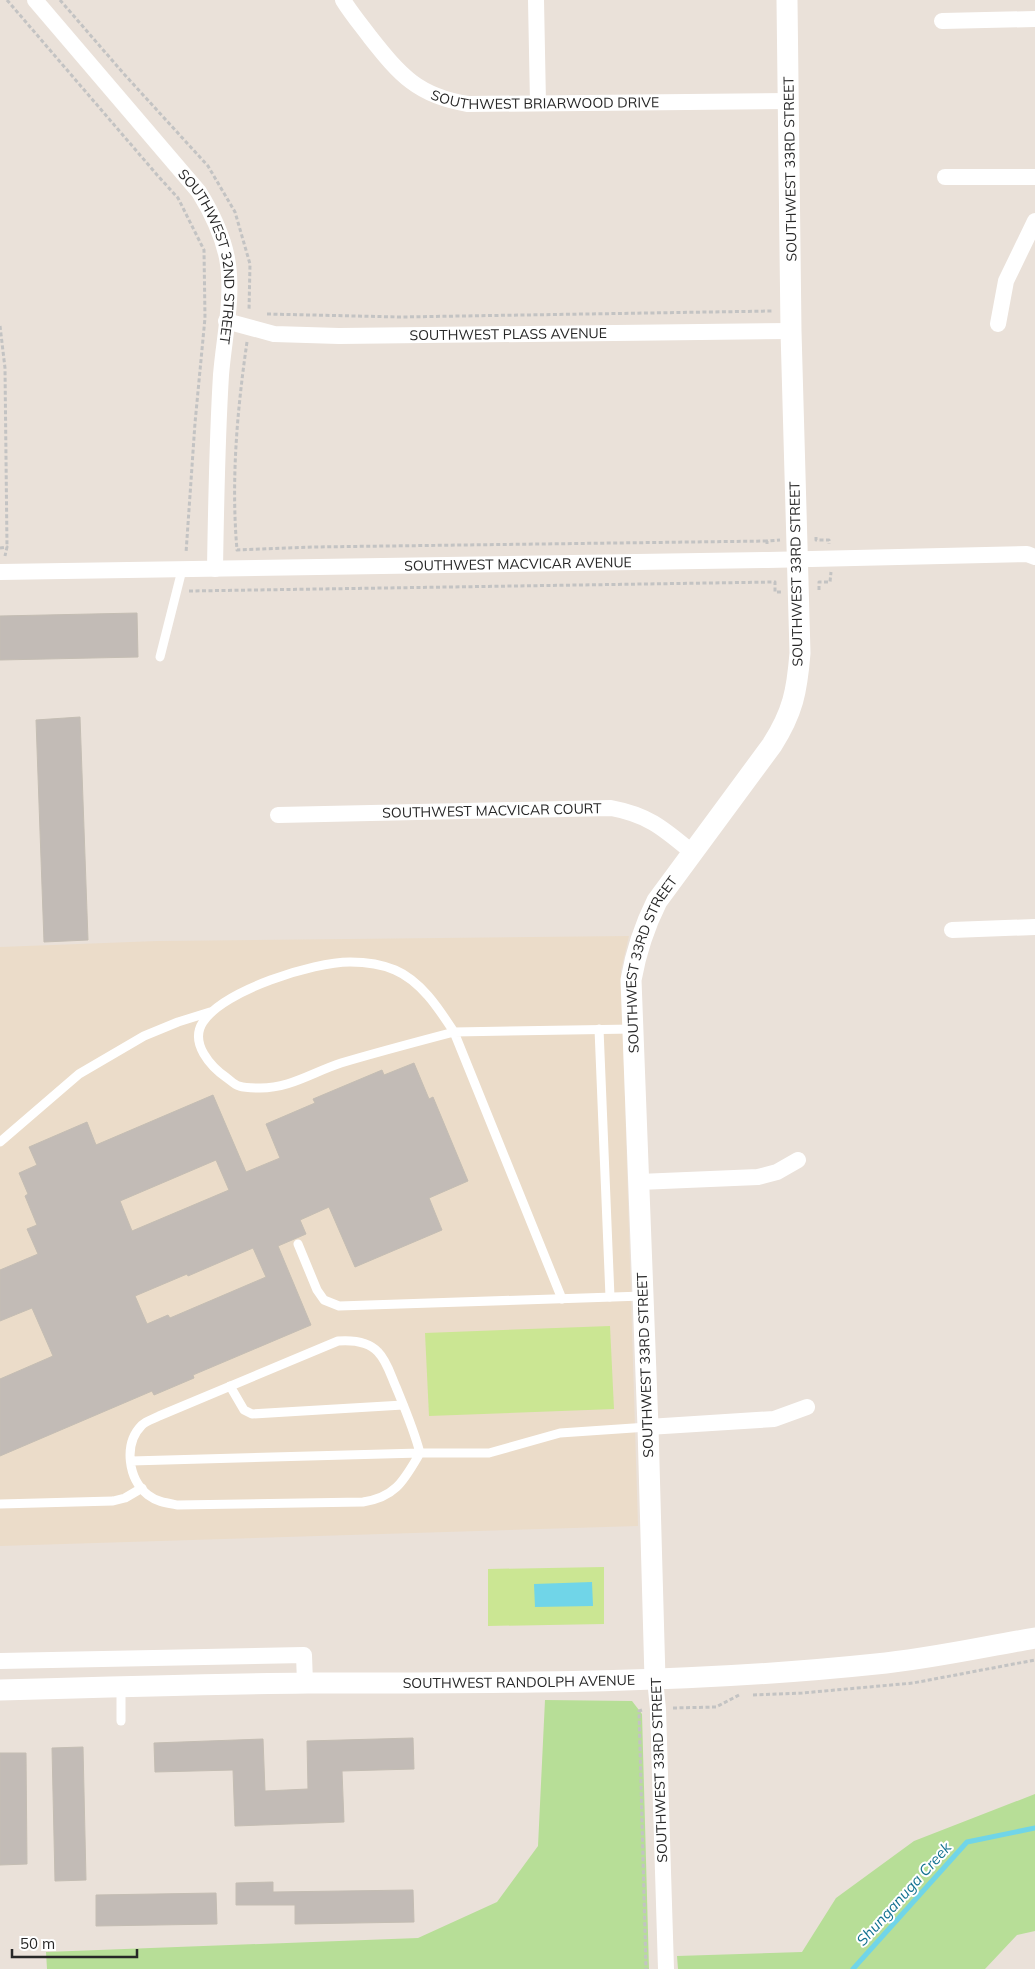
<svg xmlns="http://www.w3.org/2000/svg" width="1035" height="1969" font-family="Mulish,sans-serif">
<style>
.education{fill:#ebdcc9}
.green{fill:#b7de97}
.pitch{fill:#cbe693}
.water{fill:#70d5e8}
.lines{fill:none;stroke-linecap:round;stroke-linejoin:round}
.stream{stroke:#70d5e8;stroke-width:5}
.building{fill:#c2bbb6;stroke:#c4bdb3;fill-rule:evenodd}
.path{stroke:#c3c3c3;stroke-width:3;stroke-dasharray:4 2.5;stroke-linecap:butt}
.service{stroke:#fff;stroke-width:9}
.minor{stroke:#fff;stroke-width:16}
.tertiary{stroke:#fff;stroke-width:21}
.labels{text-anchor:middle;stroke-width:4;stroke-linejoin:round;paint-order:stroke}
.street-label{font-size:14px;fill:#272727;stroke:#fff}
.water-label{font-size:15px;font-style:italic;fill:#137290;stroke:#fff}
</style>
<rect width="100%" height="100%" fill="#eae1d9"/>
<!-- education -->
<path class="education" d="M629,936L621,970L638,1526L0,1546V947L157,941Z"/>
<!-- green -->
<g class="green">
<path d="M545,1700L632,1701L642,1714L649,1969H47L46,1952L418,1938L497,1902L538,1846Z"/>
<path d="M1035,1794V1931L1017,1935L985,1969H678L677,1956L802,1952L836,1898L914,1841Z"/>
</g>
<!-- pitch -->
<g class="pitch">
<path d="M610,1326L614,1409L429,1416L425,1333Z"/>
<path d="M604,1567V1624L488,1626V1569Z"/>
</g>
<!-- water -->
<path class="water" d="M592,1582L593,1606L535,1607L534,1584Z"/>
<g class="lines">
<!-- stream -->
<path class="stream" d="M853,1969L967,1842L1035,1828"/>
</g>
<!-- building -->
<g class="building">
<path d="M137,613L138,657L0,660V616Z"/>
<path d="M80,717L88,940L44,942L36,720Z"/>
<path d="M414,1063L429,1099L433,1097L468,1181L429,1198L442,1230L355,1267L329,1207L300,1220L306,1234L278,1246L311,1325L193,1375L194,1378L154,1395L152,1391L0,1456V1379L53,1356L32,1308L0,1321V1270L38,1254L27,1229L37,1225L25,1196L28,1194L19,1173L37,1165L29,1147L87,1122L96,1145L213,1095L246,1172L280,1158L266,1124L315,1103L313,1099L382,1070L384,1075ZM216,1160L229,1190L132,1231L120,1201ZM253,1248L266,1277L170,1318L168,1315L147,1324L135,1296L187,1274L188,1276Z"/>
<path d="M413,1738L414,1769L342,1771L344,1822L235,1826L233,1770L155,1772L154,1743L263,1739L265,1791L308,1789L307,1741Z"/>
<path d="M83,1747L86,1880L55,1881L52,1748Z"/>
<path d="M0,1753H26L27,1864L0,1865Z"/>
<path d="M273,1882V1892L413,1890L414,1922L295,1924V1905H236V1883Z"/>
<path d="M216,1893L217,1924L96,1926V1895Z"/>
</g>
<g class="lines">
<!-- path -->
<g class="path">
<path d="M7,0L158,176L178,198L204,250L205,318L195,423L186,553"/>
<path d="M60,0L124,74L208,166L235,212L250,264L249,311"/>
<path d="M267,314L400,317L772,311"/>
<path d="M0,326L5,368L7,547"/>
<path d="M247,342C237,411 231,481 237,550L312,547L767,541"/>
<path d="M816,537V540H829V544"/>
<path d="M767,544V541L780,540"/>
<path d="M0,548L7,547L5,556"/>
<path d="M819,590V582H830L831,572"/>
<path d="M189,591L775,582V592H782"/>
<path d="M753,1695L802,1693L913,1683L1035,1660"/>
<path d="M673,1708L716,1707L739,1695"/>
<path d="M642,1710L639,1711L646,1969"/>
</g>
<!-- service -->
<g class="service">
<path d="M160,657L182,570"/>
<path d="M599,1029L610,1297"/>
<path d="M0,1142L79,1074L144,1036L178,1022L210,1012"/>
<path d="M298,1244L317,1290L324,1300L339,1306L643,1296"/>
<path d="M562,1299L454,1032C416,1042 378,1052 341,1063C313,1072 289,1089 258,1088C252,1088 245,1088 239,1086C235,1085 231,1081 227,1078C211,1067 189,1043 203,1022C224,990 313,962 350,962C365,962 381,964 395,970C421,981 439,1009 454,1032L633,1029"/>
<path d="M230,1386L244,1410L252,1414L403,1405"/>
<path d="M131,1461L420,1453C414,1430 405,1409 396,1387C391,1376 387,1361 378,1352C368,1341 352,1340 338,1341L159,1416C153,1419 146,1421 142,1425C123,1444 128,1479 148,1495C157,1502 167,1503 178,1505L363,1502C396,1497 404,1480 420,1453H489L560,1433L648,1427"/>
<path d="M0,1504L113,1501L125,1498L142,1488"/>
<path d="M121,1687V1721"/>
</g>
<!-- minor -->
<g class="minor">
<path id="s1" d="M35,0L199,192C212,213 222,233 227,258C234,296 224,337 221,375C217,440 216,505 215,569"/>
<path id="s2" d="M343,0C351,13 361,25 370,37C400,75 418,96 468,104L789,101"/>
<path d="M536,0L538,103"/>
<path d="M942,21L1035,19"/>
<path d="M945,177H1035"/>
<path id="s3" d="M226,321L274,334L339,336L791,331"/>
<path d="M998,324L1006,281L1035,221"/>
<path id="s4" d="M0,572L768,560L1027,554L1035,557"/>
<path id="s5" d="M278,815L611,808C649,815 664,829 693,853"/>
<path d="M952,930L1035,927"/>
<path d="M639,1182L758,1177L777,1172L798,1160"/>
<path d="M648,1427L774,1419L807,1407"/>
<path d="M0,1661L304,1655L305,1683"/>
<path d="M655,1679L658,1709L666,1969"/>
</g>
<!-- tertiary -->
<g class="tertiary">
<path id="s6" d="M655,1679L648,1427L631,980C636,952 644,927 657,901L772,745C793,712 797,691 800,653L791,331L787,0"/>
<path id="s7" d="M0,1690C102,1687 205,1684 308,1683C497,1683 687,1684 876,1664C929,1659 982,1647 1035,1638"/>
</g>
</g>
<g class="labels">
<!-- street labels -->
<g class="street-label">
<text dy="5" stroke="none"><textPath href="#s2" startOffset="245">SOUTHWEST BRIARWOOD DRIVE</textPath></text>
<text transform="translate(790 169) rotate(-91)" y="5">SOUTHWEST 33RD STREET</text>
<text dy="5" stroke="none"><textPath href="#s1" startOffset="318">SOUTHWEST 32ND STREET</textPath></text>
<text dy="5" stroke="none"><textPath href="#s3" startOffset="284">SOUTHWEST PLASS AVENUE</textPath></text>
<text dy="5" stroke="none"><textPath href="#s4" startOffset="518">SOUTHWEST MACVICAR AVENUE</textPath></text>
<text transform="translate(796 574) rotate(-91)" y="5">SOUTHWEST 33RD STREET</text>
<text dy="5" stroke="none"><textPath href="#s5" startOffset="214">SOUTHWEST MACVICAR COURT</textPath></text>
<text dy="5" stroke="none"><textPath href="#s6" startOffset="719">SOUTHWEST 33RD STREET</textPath></text>
<text transform="translate(645 1365) rotate(-92)" y="5">SOUTHWEST 33RD STREET</text>
<text dy="5" stroke="none"><textPath href="#s7" startOffset="519">SOUTHWEST RANDOLPH AVENUE</textPath></text>
<text transform="translate(659 1770) rotate(-92)" y="5">SOUTHWEST 33RD STREET</text>
</g>
<!-- water labels -->
<g class="water-label">
<text transform="translate(904 1894) rotate(-48)" y="5">Shunganuga Creek</text>
</g>
</g>
<!-- scale -->
<path d="M12 1949v8h125v-8" fill="none" stroke="#272727" stroke-width="2.5"/>
<text x="20" y="1949" font-size="15" fill="#272727" stroke="#ffffff" stroke-width="4" paint-order="stroke">50 m</text>
</svg>
